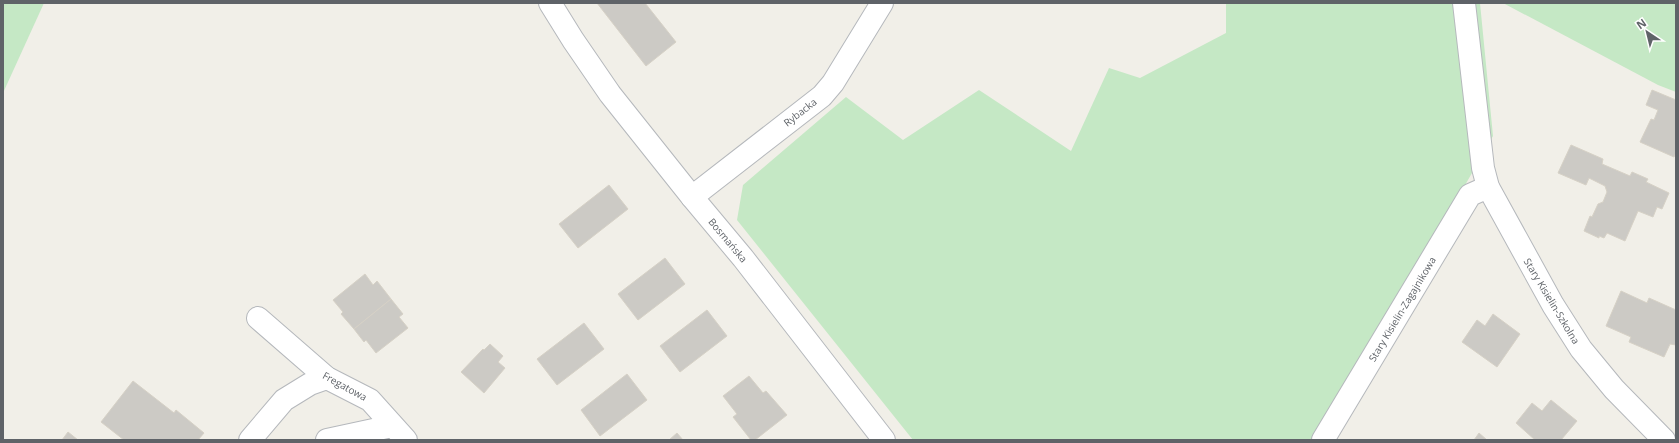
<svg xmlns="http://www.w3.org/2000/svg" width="1679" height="443" font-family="'Open Sans',sans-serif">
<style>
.green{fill:#c5e8c5}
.building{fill:#cccac5;stroke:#d6d1c6}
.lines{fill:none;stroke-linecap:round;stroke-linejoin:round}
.minor-casing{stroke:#b5b8bc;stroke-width:24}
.minor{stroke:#fff;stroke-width:22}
.labels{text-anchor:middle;stroke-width:3.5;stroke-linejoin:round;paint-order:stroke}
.street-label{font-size:10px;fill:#5f6368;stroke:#fff}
</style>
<rect width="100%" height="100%" fill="#f1efe8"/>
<!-- green -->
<g class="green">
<path d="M3,3H44L3,93Z"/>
<path d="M1226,3H1480L1493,136L1435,238L1312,440H913L737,220L743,185L846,97L903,140L979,90L1071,151L1109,68L1140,78L1226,33Z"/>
<path d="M1503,3H1676V92L1658,85Z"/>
</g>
<!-- building -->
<g class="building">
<path d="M597,3H645L676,42L646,66Z"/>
<path d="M1652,90L1676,100V152L1674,157L1640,142L1651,119L1654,120L1658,110L1646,105Z"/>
<path d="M1571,145L1603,159L1602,164L1630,176L1632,172L1648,179L1646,182L1669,193L1662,209L1657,207L1653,217L1638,211L1625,241L1607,233L1604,238L1599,236V238L1584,231L1590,216L1592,217L1598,204L1603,202L1607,192L1605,186L1589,178L1586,185L1558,173Z"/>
<path d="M609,185L628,209L578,248L559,224Z"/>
<path d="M665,258L685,284L638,320L618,294Z"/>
<path d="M365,274L373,285L377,281L391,299L354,329L341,314L343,312L333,300Z"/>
<path d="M1621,291L1647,303L1649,298L1676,310V345L1670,344L1664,357L1629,342L1631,337L1606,326Z"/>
<path d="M391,299L403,314L399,317L408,328L376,353L366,340L364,342L354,329Z"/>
<path d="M707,310L727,336L680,372L660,346Z"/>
<path d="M1493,314L1520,334L1497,367L1462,342L1477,320L1485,326Z"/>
<path d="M584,323L604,349L557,385L537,359Z"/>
<path d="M490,344L503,356L498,362L505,368L484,393L461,372L483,349L484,350Z"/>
<path d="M627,374L647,400L600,436L581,410Z"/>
<path d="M749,376L763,393L766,391L787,415L755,440H751L733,417L737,414L723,396Z"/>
<path d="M133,381L174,413L176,410L204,433L198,440H124L101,422Z"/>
<path d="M1551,400L1577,421L1561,440H1535L1516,423L1532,403L1542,411Z"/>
<path d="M68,432L78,440H62Z"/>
<path d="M677,433L683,440H669Z"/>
<path d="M1479,433L1487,440H1474Z"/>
</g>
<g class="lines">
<!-- minor casing -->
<g class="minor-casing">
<g id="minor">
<path d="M550,3L573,40L610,94L692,197L743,258L884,440"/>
<path d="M1464,3L1483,168L1488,187L1553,305L1581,349L1614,389L1664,440"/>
<path d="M692,197L822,96L833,83L882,3"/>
<path d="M258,318L327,378L370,400L406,440"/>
<path d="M250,440L284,400L310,384L327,378"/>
<path d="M327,440L392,426"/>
<path d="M1323,440L1470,195L1488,187"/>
</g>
</g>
<!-- minor -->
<use href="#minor" class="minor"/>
</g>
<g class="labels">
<!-- street labels -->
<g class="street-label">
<text transform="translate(800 112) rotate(-38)" y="4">Rybacka</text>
<text transform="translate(728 240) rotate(50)" y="4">Bosmańska</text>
<text transform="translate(1552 301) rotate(59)" y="4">Stary Kisielin-Szkolna</text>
<text transform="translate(1402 309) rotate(-59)" y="4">Stary Kisielin-Zagajnikowa</text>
<text transform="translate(345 386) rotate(29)" y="4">Fregatowa</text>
</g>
</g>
<!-- border -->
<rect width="1679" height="443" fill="none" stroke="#5f6368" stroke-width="8"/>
<!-- north arrow -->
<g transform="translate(1647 32) rotate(325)" stroke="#ffffff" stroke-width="3" paint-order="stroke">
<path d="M0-3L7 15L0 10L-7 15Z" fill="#5f6368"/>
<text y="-6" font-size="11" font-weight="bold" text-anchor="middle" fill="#5f6368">N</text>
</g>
</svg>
